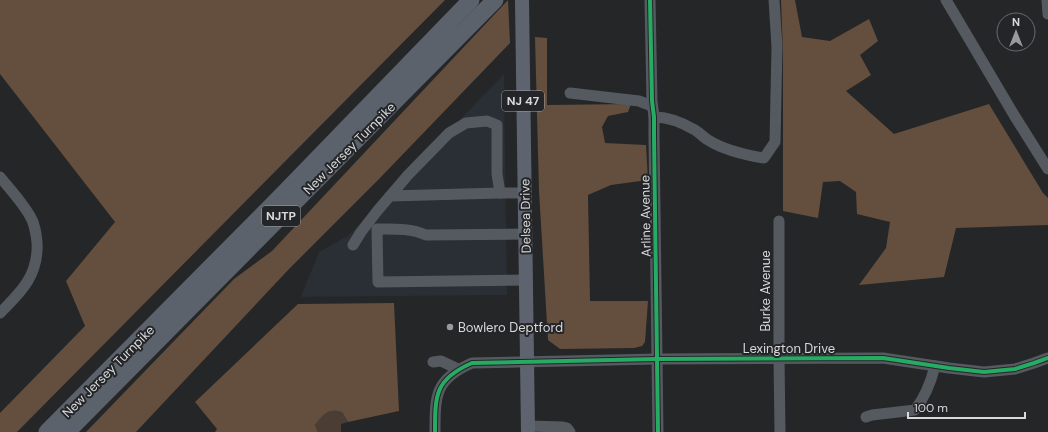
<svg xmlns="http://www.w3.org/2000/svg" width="1048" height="432" font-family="'DM Sans',sans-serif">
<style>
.built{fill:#2a2e35}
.green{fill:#4c3d34}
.forest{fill:#644e3e}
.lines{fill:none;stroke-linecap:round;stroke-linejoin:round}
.minor{stroke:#555a61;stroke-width:11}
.major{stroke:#5e646f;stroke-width:14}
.highway{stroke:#5b626c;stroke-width:17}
.cycleway-casing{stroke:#242528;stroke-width:6}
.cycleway{stroke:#26ab63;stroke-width:4}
.poi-dot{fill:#999a9b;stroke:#242528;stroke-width:1.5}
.labels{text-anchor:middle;stroke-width:4;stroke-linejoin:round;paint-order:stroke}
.shield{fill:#242528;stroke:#a2a3a5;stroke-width:1}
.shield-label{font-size:12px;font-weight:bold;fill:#d8d9da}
.street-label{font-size:13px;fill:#d8d9da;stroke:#242528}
.poi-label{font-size:13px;fill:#d8d9da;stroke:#242528;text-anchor:start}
</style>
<rect width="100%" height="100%" fill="#252627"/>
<!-- built -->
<path class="built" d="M504,74L507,295L301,297L319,252L349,235Z"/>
<!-- green -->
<path class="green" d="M334,410L342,412L348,422L341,424V432H318L315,425L325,412Z"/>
<!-- forest -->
<g class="forest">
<path d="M0,0H445L17,432H0V413L85,326L66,281L115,222L0,74Z"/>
<path d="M508,0L510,43L380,178L290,268L136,432H86L234,279L272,251Z"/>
<path d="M781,0H795L802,37L830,41L869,19L878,41L860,55L871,75L846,91L894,134L989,104L1043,193L1048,198V225L956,228L944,277L859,285L886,248L890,222L857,214L856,192L840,181L823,182L818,218L783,211V54Z"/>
<path d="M535,37L547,38V105L631,104L628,112L608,116L602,127L605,143L646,145L648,180L611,185L588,195L590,301H648L645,342L642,346L634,348L560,349L548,340L539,191Z"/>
<path d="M394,303L399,411L348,422L342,412C327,408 324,414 315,425L318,432H215L217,429L195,402L298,304Z"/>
</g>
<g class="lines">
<!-- minor -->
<g class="minor">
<path d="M650,0L652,101L654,117V136L658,432"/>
<path d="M946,0L1014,115L1048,169"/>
<path d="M1047,0L1048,14"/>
<path d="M570,93L639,101L652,106"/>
<path d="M654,117C669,117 683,123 695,130C700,133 703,137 708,140C724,150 745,155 764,158L775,142L777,47L774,0"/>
<path d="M0,177C10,189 22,202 30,216C35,224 36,233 37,242C39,275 21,292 0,313"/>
<path d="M390,196L500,193"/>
<path d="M779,221V358L780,432"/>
<path d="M525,234L426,235C410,228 394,229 377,229L378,282L526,280"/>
<path d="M353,245L361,232L378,210L408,175L449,133L466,123L487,121L497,125V174L500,193H525"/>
<path d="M433,362L441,361L458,369"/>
<path d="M866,417L872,415L915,410C925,397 931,382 935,366"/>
<path d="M528,426L563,427L567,428L570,432"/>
<path d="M435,432C435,395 435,379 472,363L657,359L883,358L949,368L984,372L1015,369L1034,363L1048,358"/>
</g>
<!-- major -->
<path class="major" d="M522,0L528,432"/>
<!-- highway -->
<g class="highway">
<path d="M47,432L285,192L471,0"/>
<path d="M67,432L495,0"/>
</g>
<!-- cycleway casing -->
<g class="cycleway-casing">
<g id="cycleway">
<path d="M650,0L652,101L654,117V136L658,432"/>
<path d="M435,432C435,395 435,379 472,363L657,359L883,358L949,368L984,372L1015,369L1034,363L1048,358"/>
</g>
</g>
<!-- cycleway -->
<use href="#cycleway" class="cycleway"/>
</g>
<!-- markers -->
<circle class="poi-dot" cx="450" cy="327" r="4"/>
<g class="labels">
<!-- shield labels -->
<g class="shield">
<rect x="502" y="91" width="42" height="20" rx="3"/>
<rect x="262" y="206" width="38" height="20" rx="3"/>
</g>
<g class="shield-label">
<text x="523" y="105">NJ 47</text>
<text x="281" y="220">NJTP</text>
</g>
<!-- street labels -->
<g class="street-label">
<text transform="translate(349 148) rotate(-45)" y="5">New Jersey Turnpike</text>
<text transform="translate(525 216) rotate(-91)" y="5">Delsea Drive</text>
<text transform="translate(645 216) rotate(-91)" y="5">Arline Avenue</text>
<text transform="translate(765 291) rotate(-90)" y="5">Burke Avenue</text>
<text x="789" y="353">Lexington Drive</text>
<text transform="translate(108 371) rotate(-45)" y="5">New Jersey Turnpike</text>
</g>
<!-- poi labels -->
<g class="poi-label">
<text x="458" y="332">Bowlero Deptford</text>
</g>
</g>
<!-- north arrow -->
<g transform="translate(1016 32)"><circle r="19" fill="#242528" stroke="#6c6d6f"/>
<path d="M0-3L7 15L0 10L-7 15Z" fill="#999a9b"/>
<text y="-6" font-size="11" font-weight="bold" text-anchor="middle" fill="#d8d9da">N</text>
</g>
<!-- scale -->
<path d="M908 412v6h117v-6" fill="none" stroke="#d8d9da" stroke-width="2"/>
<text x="914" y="412" font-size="12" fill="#d8d9da" stroke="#242528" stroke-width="3" paint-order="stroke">100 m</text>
</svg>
